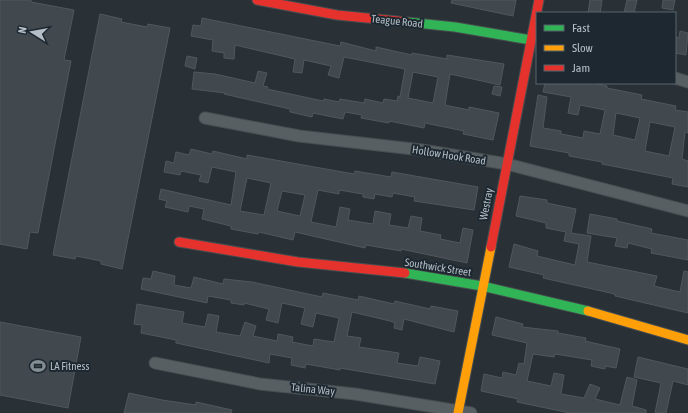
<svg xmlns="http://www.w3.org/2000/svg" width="688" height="413" font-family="'Asap Condensed',sans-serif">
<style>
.building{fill:#42494e;stroke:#51585d;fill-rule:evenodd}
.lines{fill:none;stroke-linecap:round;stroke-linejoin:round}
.street-casing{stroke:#474d50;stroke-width:13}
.fast-casing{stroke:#474d50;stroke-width:11}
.slow-casing{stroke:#474d50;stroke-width:11}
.jam-casing{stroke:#474d50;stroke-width:11}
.street{stroke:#585f63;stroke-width:11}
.fast{stroke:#30b455;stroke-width:9}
.slow{stroke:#ff9f0a;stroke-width:9}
.jam{stroke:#e5322d;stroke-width:9}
.labels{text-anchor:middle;stroke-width:4;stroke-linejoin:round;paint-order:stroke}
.street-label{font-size:11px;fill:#b3bec7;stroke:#1d2830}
.poi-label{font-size:11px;fill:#b3bec7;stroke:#1d2830;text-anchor:start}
</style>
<rect width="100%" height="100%" fill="#293136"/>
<!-- building -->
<g class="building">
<path d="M0,0H31V2L74,10L64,60L71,61L38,233L30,232L27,249L0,244Z"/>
<path d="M452,0H516L513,16L451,3Z"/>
<path d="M590,0H602L600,13H588Z"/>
<path d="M627,0H637L634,13H624Z"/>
<path d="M663,0H675L673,10L662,8Z"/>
<path d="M100,14L122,19L121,22L147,27L148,24L170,28L122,269L101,264V261L76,256L75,259L53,255Z"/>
<path d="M202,18L340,46L341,42L376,51V47L412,55V53L447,59V55L504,64L500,85L450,74L445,105L469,110V107L499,113L493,140L463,134L464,131L425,123L424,128L389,121V123L361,118L362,115L345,112L343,119L313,113L312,117L290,112V109L224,94L225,93L192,89L194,72L215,74L255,83L258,71L267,73L263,86L268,87L267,89L323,101L324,99L339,102L340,99L364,103L365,99L383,103L384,99L397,101L398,96L400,97L405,69L344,57L339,78L328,75L331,66L304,60L302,73L293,72L295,59L235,45L234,59L224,58V53L212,51L213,40L191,36L193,25L201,26ZM413,72L438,77L433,103L408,98Z"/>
<path d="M680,31L688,33L686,55L675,53V37L679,38Z"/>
<path d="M187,56L197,58L195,69L185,66Z"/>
<path d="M545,83H593L607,86V88L642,95L641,99L676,106L675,110L688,112V133L685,132L682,159L688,161V187L672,184L673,178L602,164V162L569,156V153L530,146L538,95L547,97L543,128L561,131V134L583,138L584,131L600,134L605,110L580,105L578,115L568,113L571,97L543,92ZM616,113L640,118L635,140L613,135ZM650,122L675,127L669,156L645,151Z"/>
<path d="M494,86L502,87L500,96L492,94Z"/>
<path d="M191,149L212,154L213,151L247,159V155L354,174L355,171L391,177L392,172L478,187L474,210L414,201L415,197L393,193L392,197L375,194L374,199L363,197V194L339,190V194L318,190L311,222L336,227L340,207L350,209L348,220L373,224L375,211L391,214L389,225L408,228L411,216L422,218L420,231L441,235L440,239L460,243L463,228L473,230L467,263L401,249V251L366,245L365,248L295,232L293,240L259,232L258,234L231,229V226L202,219L204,209L189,206L188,212L165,207L167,201L159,199L161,189L231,205L236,172L212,167L208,183L199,181L201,175L181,171L180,175L164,172L166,161L174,163L176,152L189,155ZM247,178L271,183L264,215L240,211ZM282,191L305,195L300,216L277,211Z"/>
<path d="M520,196L547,200V203L576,209L571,233L591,236L587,262L657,276L654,286L680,292L684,271L688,272V313L615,296V294L543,278L544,275L509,267L514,244L538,251L537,256L575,265L579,244L564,241L566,232L546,228V223L516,216Z"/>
<path d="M590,214L617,219V221L652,229L651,233L688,240V260L651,253L652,249L628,243L627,248L615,246L617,238L587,233Z"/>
<path d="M153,271L175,276L174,285L191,288L194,277L223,284L224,279L252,282L322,297L323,293L358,300L359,296L394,304L395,301L430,309L431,306L458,311L454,332L404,319L402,330L394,328L395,323L390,321L352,312L347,336L361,338L359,347L399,353L397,363L418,366L420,357L440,361L435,384L340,368V370L306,364L305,368L291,365L292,358L270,354L269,363L176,343V340L141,333L142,325L134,324L137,304L184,312L182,323L205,327L208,314L219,316L216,332L240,336L245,322L256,326L253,336L277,341L278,334L293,337L292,342L313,346L314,339L334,342L339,318L316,313L313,327L301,324L305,308L282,303L278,323L266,320L269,309L244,303V305L231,303V300L208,296L207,303L141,289L143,278L151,279Z"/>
<path d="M496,317L523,324L522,327L558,331V333L586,338L585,341L620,349L616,368L605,366V369L591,366L592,360L555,354L554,357L533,354L527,381L551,386L554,373L564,375L561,394L584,398L590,384L600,388L595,399L620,405L627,377L637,380L632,406L646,410V413H570L517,402L518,399L481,391L484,374L502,378L503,372L516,375L519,363L524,364L527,343L492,335Z"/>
<path d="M0,322L81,337L68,408L0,395Z"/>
<path d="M638,357L688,369V385L673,381L666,413H655L661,383L634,377Z"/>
<path d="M129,393L162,400L196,405V402L232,410L231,413H124Z"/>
</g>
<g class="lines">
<!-- street casing -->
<g class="street-casing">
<g id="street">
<path d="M675,78L688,82"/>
<path d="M205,118L299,136L422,150L507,164L688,211"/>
<path d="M155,363L260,384L355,394L471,413"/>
</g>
</g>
<!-- fast casing -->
<g class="fast-casing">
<g id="fast">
<path d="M407,22L455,27L531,40"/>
<path d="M405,273L482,286L588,311"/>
</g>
</g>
<!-- slow casing -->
<g class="slow-casing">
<g id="slow">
<path d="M588,311L688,340"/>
<path d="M458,413L491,247"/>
</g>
</g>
<!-- jam casing -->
<g class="jam-casing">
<g id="jam">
<path d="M257,0L337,15L407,22"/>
<path d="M179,242L298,262L405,273"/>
<path d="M491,247L539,0"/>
</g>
</g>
<!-- street -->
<use href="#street" class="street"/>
<!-- fast -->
<use href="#fast" class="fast"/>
<!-- slow -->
<use href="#slow" class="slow"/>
<!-- jam -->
<use href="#jam" class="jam"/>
</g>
<!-- icons -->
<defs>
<g id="stadium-bare" transform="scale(1.2)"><path d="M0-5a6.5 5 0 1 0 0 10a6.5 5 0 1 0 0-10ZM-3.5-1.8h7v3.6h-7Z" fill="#838d94" stroke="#1d2830" stroke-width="2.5" paint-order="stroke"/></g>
</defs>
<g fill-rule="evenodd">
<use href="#stadium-bare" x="38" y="366"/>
</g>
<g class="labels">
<!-- street labels -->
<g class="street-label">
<text transform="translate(397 21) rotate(6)" y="4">Teague Road</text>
<text transform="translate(449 155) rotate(9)" y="4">Hollow Hook Road</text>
<text transform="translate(486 204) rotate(-79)" y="4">Westray</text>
<text transform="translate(438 267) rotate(9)" y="4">Southwick Street</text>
<text transform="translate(313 389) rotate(6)" y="4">Talina Way</text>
</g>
<!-- poi labels -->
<g class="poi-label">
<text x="50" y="370">LA Fitness</text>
</g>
</g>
<!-- legend -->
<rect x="536" y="12" width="140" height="72" fill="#1d2830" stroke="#59646c"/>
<rect x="544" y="25" width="20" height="6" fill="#30b455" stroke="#59646c"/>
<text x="572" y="32" font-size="12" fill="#b3bec7">Fast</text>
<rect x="544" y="45" width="20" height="6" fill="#ff9f0a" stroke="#59646c"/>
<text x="572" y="52" font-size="12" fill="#b3bec7">Slow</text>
<rect x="544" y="65" width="20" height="6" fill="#e5322d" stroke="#59646c"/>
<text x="572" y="72" font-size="12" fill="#b3bec7">Jam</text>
<!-- north arrow -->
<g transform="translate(32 32) rotate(281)" stroke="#1d2830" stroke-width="3" paint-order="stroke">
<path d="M0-3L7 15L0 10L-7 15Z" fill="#b3bec7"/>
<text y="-6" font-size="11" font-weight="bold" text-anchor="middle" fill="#b3bec7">N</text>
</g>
</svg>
